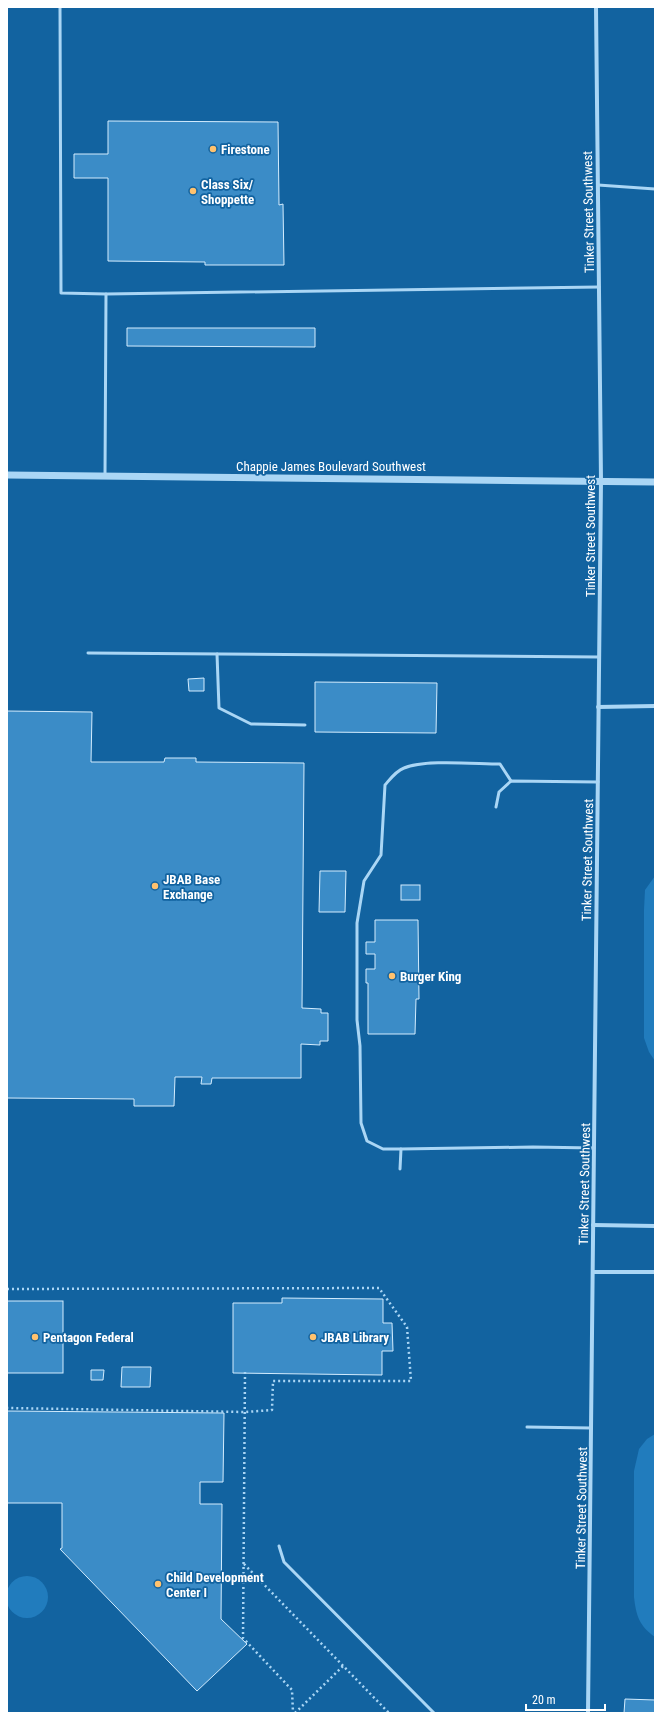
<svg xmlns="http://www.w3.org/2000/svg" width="662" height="1720" font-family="'Roboto Condensed',sans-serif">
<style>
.green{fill:#217cbd}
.building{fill:#3b8cc7;stroke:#d3ecfe}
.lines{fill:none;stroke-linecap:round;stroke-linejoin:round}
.path{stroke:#aad6f5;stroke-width:2.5;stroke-dasharray:2 3;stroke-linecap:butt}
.service{stroke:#aad6f5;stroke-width:3}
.minor{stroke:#aad6f5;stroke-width:4}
.tertiary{stroke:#aad6f5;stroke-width:7}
.poi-dot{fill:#ffc26e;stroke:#1263a0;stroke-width:1.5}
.labels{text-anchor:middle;stroke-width:3.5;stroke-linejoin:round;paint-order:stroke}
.poi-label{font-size:13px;font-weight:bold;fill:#fff;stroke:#1263a0;text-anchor:start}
.street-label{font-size:13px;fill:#fff;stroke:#1263a0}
</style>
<rect width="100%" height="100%" fill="#1263a0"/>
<!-- green -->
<g class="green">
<path d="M655,876V1061L649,1052L644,1038V910L645,890Z"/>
<path d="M655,1434V1637C639,1626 636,1615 634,1597V1471L639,1449L647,1439Z"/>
<circle cx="27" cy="1597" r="21"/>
</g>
<!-- building -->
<g class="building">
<path d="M108,121L278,122L279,205L283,204L284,265H205V262L108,261V178H74V154H108Z"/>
<path d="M127,328H315V347L127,346Z"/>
<path d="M204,678V691H189L188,679Z"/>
<path d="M315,682L437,683L436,733L315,732Z"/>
<path d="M7,711L92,712L91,762H164L165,758H196V762L304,763L302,1008L321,1009V1013H328V1041H320V1045L301,1044V1078H212L211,1084H201L202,1077H175L174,1106H134V1099L7,1098Z"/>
<path d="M320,871H346L345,912H319Z"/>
<rect x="401" y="885" width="19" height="15"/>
<path d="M375,920H418L419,999H416L415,1034H368V983H366V969H375V954H366V942H375Z"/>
<path d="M282,1298L383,1299V1323H392L393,1351H382V1375L233,1373V1303H282Z"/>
<rect x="7" y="1301" width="56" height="72"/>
<path d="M122,1367H151L150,1387H121Z"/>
<path d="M91,1370H104L103,1380H91Z"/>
<path d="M7,1411L224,1413L223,1482H200V1504H222L221,1619L247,1644L197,1691L60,1549L62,1548V1503H7Z"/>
<path d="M625,1699L655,1700V1713H624Z"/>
</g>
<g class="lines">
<!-- path -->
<g class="path">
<path d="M7,1289L379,1288L407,1327L411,1381H273L272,1410L245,1412L7,1408"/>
<path d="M245,1372L243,1638L292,1690L293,1713"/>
<path d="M244,1564L389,1713"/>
<path d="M295,1713L343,1666"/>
</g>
<!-- service -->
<g class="service">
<path d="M60,7L61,293L106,294"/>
<path d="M598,185L655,189"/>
<path d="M105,475L106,294L599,287"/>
<path d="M88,653L599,657"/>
<path d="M217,654L219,708L251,724L305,725"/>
<path d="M496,807L499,792L511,781L598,782"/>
<path d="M401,1149H383L367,1141L361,1123L360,1046L357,1020V923L364,881L381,855L385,785C391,778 396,771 404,768C425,759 476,764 500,764L511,781"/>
<path d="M400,1169L401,1149L533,1147L594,1148"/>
<path d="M527,1427L591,1428"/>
<path d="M279,1546L284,1562L434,1713"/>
</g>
<!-- minor -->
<g class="minor">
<path d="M598,707L655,706"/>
<path d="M593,1225L655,1226"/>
<path d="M593,1272H655"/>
<path d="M588,1713L601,481L596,7"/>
</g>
<!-- tertiary -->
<path class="tertiary" d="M7,475L655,482"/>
</g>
<!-- markers -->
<g class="poi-dot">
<circle cx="213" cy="149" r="4"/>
<circle cx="193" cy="191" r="4"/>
<circle cx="155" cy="886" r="4"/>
<circle cx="392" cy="976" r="4"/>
<circle cx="35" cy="1337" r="4"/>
<circle cx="313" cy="1337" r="4"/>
<circle cx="158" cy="1584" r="4"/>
</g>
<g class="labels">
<!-- poi labels -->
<g class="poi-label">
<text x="221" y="154">Firestone</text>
<text x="201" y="189">Class Six/<tspan x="201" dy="15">Shoppette</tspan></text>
<text x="163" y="884">JBAB Base<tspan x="163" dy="15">Exchange</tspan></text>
<text x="400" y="981">Burger King</text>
<text x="43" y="1342">Pentagon Federal</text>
<text x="321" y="1342">JBAB Library</text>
<text x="166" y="1582">Child Development<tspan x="166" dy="15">Center I</tspan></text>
</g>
<!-- street labels -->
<g class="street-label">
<text transform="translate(588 212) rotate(-91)" y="5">Tinker Street Southwest</text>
<text x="331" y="471">Chappie James Boulevard Southwest</text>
<text transform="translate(590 536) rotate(-90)" y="5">Tinker Street Southwest</text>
<text transform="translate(587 860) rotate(-89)" y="5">Tinker Street Southwest</text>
<text transform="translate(584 1184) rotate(-89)" y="5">Tinker Street Southwest</text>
<text transform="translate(581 1508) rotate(-89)" y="5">Tinker Street Southwest</text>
</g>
</g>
<!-- border -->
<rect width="662" height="1720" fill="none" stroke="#ffffff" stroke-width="16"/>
<!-- scale -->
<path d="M526 1704v6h79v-6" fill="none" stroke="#ffffff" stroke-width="2"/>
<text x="532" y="1704" font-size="12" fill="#ffffff" stroke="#1263a0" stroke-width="3" paint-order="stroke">20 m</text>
</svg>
